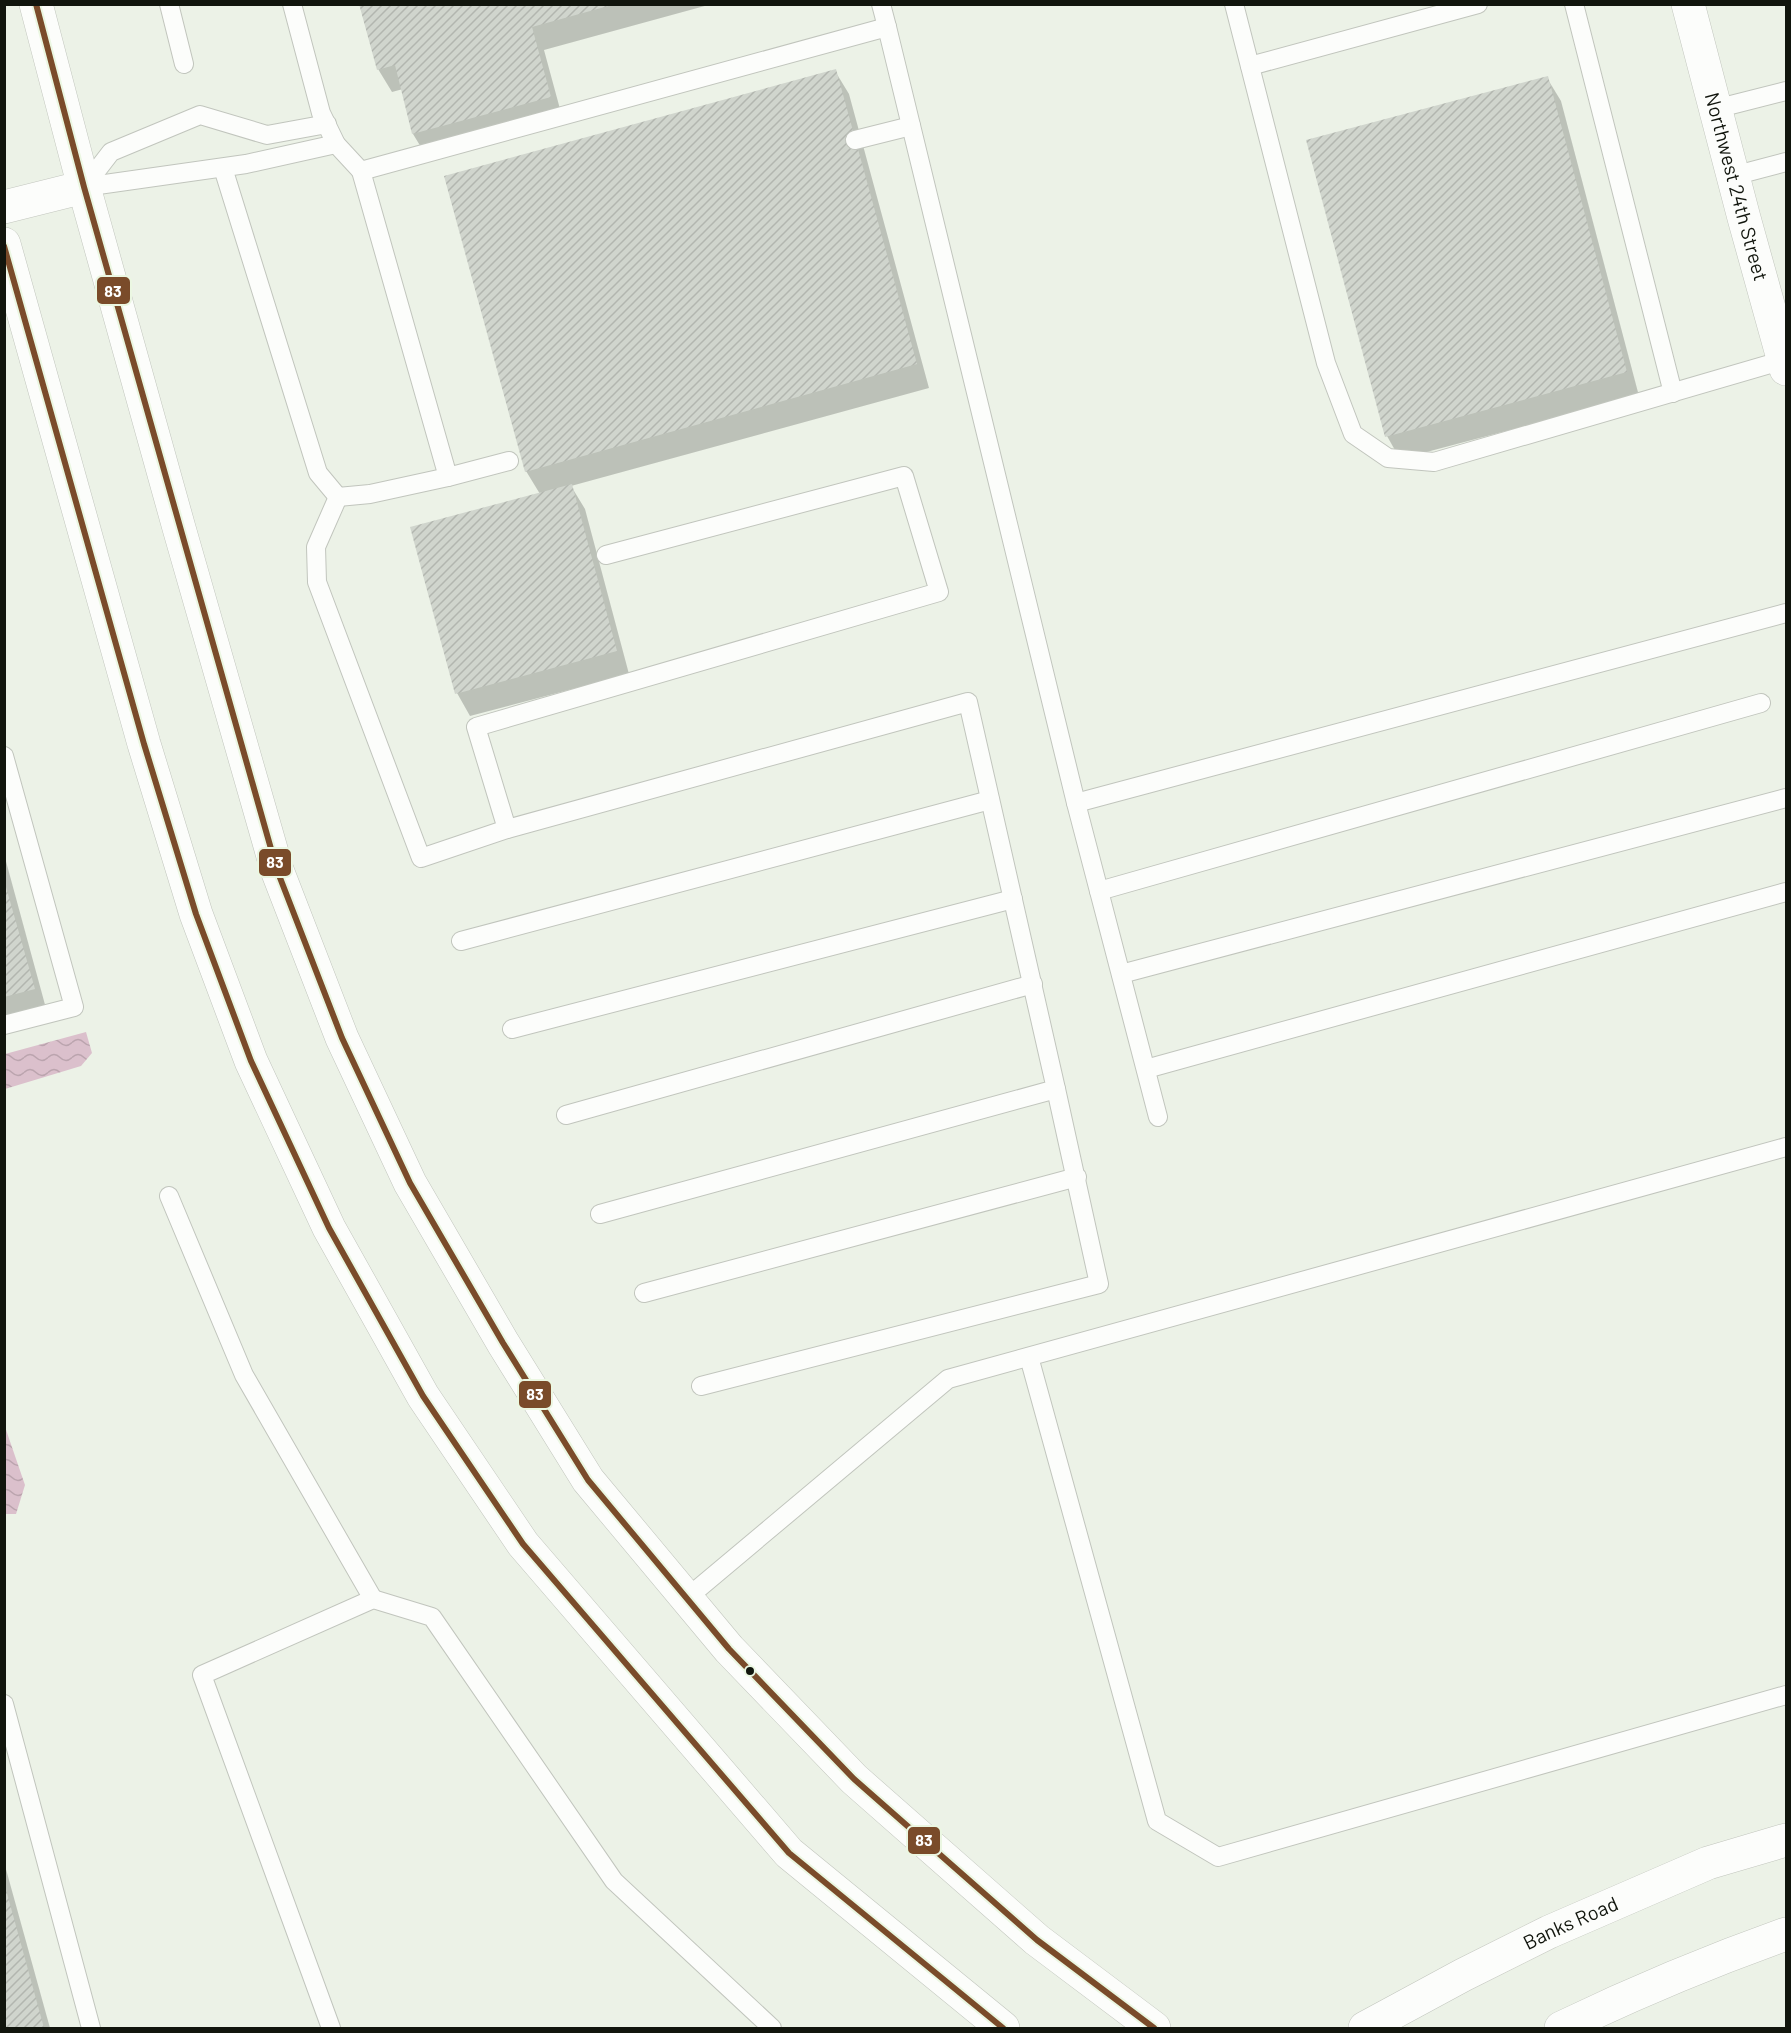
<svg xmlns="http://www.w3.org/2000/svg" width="1791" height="2033" font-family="Barlow,sans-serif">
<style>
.water{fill:url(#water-waves)}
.shadow{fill:#0003}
.building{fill:url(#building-hatch)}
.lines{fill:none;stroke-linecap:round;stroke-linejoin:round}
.lane-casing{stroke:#c1c5bd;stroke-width:20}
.street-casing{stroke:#c1c5bd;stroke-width:34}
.secondary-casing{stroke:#c1c5bd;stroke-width:34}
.lane{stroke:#fcfdfb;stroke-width:18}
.street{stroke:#fcfdfb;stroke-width:33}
.secondary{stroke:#fcfdfb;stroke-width:33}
.bus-1-casing{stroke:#ebf7e2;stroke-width:10}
.bus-1{stroke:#7a4b2a;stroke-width:6}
.bus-dot{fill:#11150d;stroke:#ebf7e2;stroke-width:2}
.labels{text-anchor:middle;stroke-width:4.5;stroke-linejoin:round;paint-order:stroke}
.street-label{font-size:20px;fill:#11150d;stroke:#ebf7e2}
.line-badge{stroke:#ebf7e2;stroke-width:2}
.badge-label{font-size:16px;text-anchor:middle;font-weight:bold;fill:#fff}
</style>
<defs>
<pattern id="water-waves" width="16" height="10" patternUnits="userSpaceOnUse" patternTransform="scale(1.5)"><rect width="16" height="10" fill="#dbc0cc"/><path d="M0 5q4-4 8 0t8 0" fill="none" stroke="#bba4ae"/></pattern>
<pattern id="building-hatch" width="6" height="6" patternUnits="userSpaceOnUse" patternTransform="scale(1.5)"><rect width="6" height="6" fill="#d0d5cd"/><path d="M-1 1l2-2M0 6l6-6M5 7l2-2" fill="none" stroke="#b2b6af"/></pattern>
</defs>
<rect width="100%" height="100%" fill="#ecf2e7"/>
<!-- water -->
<g class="water">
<path d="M86,1032L92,1053L81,1066L5,1089V1054Z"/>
<path d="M4,1424L25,1485L16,1514H5Z"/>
</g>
<!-- shadow -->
<g class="shadow">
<path d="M361,4H712L544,50L563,120L427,157L413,134L403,89L392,92L378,69Z"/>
<path d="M835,71L849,94L929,388L571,486L585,509L629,674L470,716L457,693L540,494L526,471Z"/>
<path d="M1547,78L1561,101L1639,396L1400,459L1387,436Z"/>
<path d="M4,854L47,1012L4,1024Z"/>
<path d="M4,1862L50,2028H4Z"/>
</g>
<!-- building -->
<g class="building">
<path d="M359,4H612V5L532,27L551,97L412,134L395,65L377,70Z"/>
<path d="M836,69L917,364L525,472L444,176Z"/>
<path d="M1548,76L1627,372L1385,437L1306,140Z"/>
<path d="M572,484L617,651L455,694L410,527Z"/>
<path d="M4,880L35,989L4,997Z"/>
<path d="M5,1886L44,2028H4Z"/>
</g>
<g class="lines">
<!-- lane casing -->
<g class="lane-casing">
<g id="lane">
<path d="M169,4L184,64"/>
<path d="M292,4L321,113L336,144L361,171L887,27L1076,803L1158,1117"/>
<path d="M881,4L887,27"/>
<path d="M1234,4L1326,363L1353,434L1388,458L1434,462L1784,360"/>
<path d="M1574,4L1673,393"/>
<path d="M1250,66L1478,4"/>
<path d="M1715,109L1786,91"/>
<path d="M855,140L911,126"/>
<path d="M223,168L318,473L338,497"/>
<path d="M361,171L448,477L509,461"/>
<path d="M1733,176L1786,162"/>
<path d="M84,187L111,152L200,115L267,135L327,124"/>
<path d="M84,187L246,164L336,144"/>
<path d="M338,497L316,547L317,582L421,858L507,829L968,702L1056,1089L600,1214"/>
<path d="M338,497L370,494L448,477"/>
<path d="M4,756L74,1007L4,1025"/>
<path d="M1076,803L1786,613"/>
<path d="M507,829L476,727L939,592L904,476L606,555"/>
<path d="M1099,891L1761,703"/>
<path d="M461,941L990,800"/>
<path d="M1121,974L1786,798"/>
<path d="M512,1029L1013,899"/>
<path d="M1146,1069L1786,892"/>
<path d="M566,1115L1033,984"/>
<path d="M169,1196L244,1375L373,1599"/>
<path d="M644,1293L1077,1177"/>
<path d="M1029,1357L1157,1821L1218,1857L1786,1695"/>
<path d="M701,1386L1099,1284L1056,1089"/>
<path d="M687,1598L948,1379L1786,1147"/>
<path d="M4,1704L91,2028"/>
<path d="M331,2028L202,1675L373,1599L432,1617L614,1881L772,2028"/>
</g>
</g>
<!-- street casing -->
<g class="street-casing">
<g id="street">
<path id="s1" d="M1688,4L1744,218L1786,369"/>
<path d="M4,207L84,187"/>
</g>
</g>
<!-- secondary casing -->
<g class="secondary-casing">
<g id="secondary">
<path d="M36,4L84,187L179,528L277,870L342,1038L410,1183L503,1343L588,1480L729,1649L854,1779L1037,1940L1154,2028"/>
<path d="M4,244L144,744L196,914L251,1061L329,1228L423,1396L523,1544L789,1853L1003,2028"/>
<path id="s2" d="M1365,2028L1463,1975L1549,1932L1708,1863L1786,1840"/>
<path d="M1561,2028C1634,1993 1710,1961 1786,1934"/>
</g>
</g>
<!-- lane -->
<use href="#lane" class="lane"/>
<!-- street -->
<use href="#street" class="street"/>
<!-- secondary -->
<use href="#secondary" class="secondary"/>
<!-- bus-1 casing -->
<g class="bus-1-casing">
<g id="bus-1">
<path d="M36,4L84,187L277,870L342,1038L410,1183L503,1343L588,1480L729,1649L854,1779L1037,1940L1154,2028"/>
<path d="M4,246L144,744L196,914L251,1061L329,1228L423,1396L523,1544L789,1853L1003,2028"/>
</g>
</g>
<!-- bus-1 -->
<use href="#bus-1" class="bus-1"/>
</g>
<!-- markers -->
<circle class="bus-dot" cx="750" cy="1671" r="5"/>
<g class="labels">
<!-- street labels -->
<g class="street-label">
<text dy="7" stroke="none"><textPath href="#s1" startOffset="189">Northwest 24th Street</textPath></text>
<text dy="7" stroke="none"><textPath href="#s2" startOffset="231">Banks Road</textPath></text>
</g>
</g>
<g class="line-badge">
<rect x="96" y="276" width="35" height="29" rx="6" fill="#7a4b2a"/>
<rect x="258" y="848" width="34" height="29" rx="6" fill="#7a4b2a"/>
<rect x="518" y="1380" width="34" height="29" rx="6" fill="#7a4b2a"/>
<rect x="907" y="1826" width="34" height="29" rx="6" fill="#7a4b2a"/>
</g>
<g class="badge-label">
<text x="113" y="297">83</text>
<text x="275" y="868">83</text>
<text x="535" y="1400">83</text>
<text x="924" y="1846">83</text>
</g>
<!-- border -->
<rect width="1791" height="2033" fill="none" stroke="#11150d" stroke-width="12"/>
</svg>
